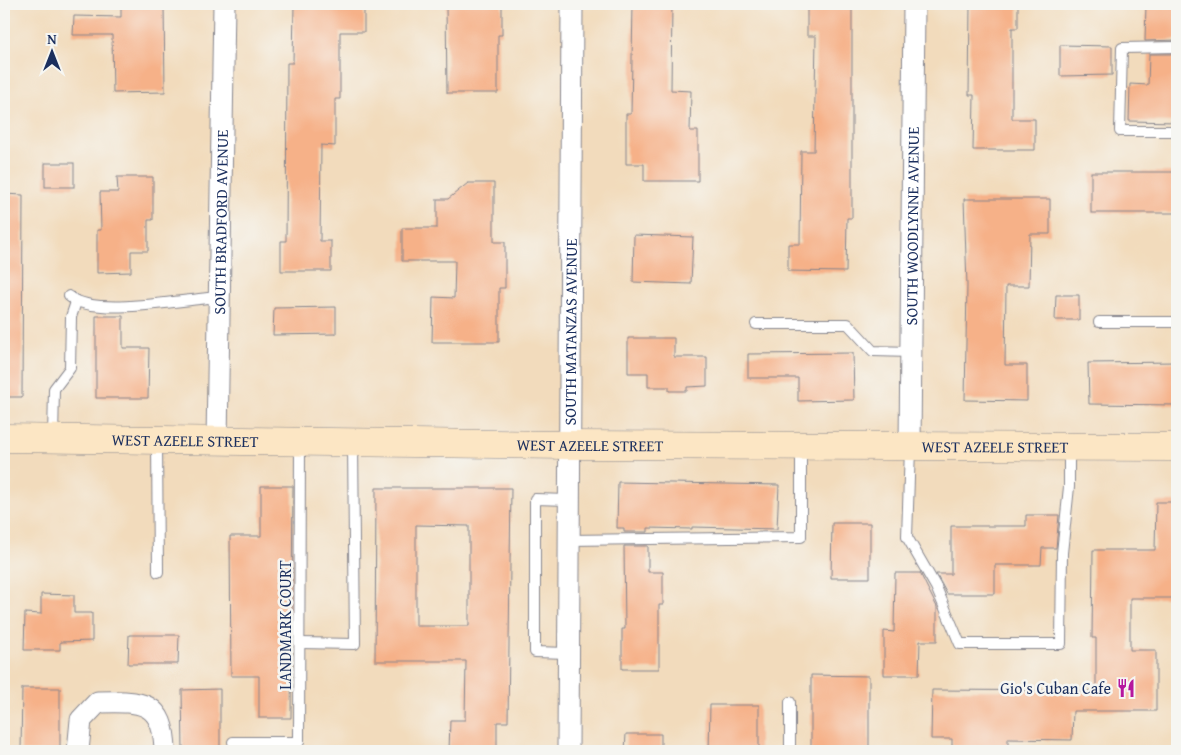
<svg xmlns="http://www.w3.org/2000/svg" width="1181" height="755" font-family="'Gentium Book Plus',serif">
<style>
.building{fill:#f6b188;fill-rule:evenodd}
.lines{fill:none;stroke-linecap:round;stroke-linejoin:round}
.lane-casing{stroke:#86858d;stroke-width:12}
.street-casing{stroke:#86858d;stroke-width:23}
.secondary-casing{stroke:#86858d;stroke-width:29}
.lane{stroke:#fff;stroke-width:10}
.street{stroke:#fff;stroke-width:21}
.secondary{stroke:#fce6c4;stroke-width:28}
.labels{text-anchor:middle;stroke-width:5;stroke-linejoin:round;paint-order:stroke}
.street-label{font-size:16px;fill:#1b2f5e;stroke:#f6f6f2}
.poi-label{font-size:16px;fill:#1b2f5e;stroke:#f6f6f2;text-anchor:end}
</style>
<rect width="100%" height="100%" fill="#f6f6f2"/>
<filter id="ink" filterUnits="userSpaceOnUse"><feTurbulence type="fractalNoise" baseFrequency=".02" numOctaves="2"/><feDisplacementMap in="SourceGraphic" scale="10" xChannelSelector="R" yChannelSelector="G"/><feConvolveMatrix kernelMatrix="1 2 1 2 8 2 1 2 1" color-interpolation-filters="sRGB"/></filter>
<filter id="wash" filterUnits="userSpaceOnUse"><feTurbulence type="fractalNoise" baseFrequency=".0096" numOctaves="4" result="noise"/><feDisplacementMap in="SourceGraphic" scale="20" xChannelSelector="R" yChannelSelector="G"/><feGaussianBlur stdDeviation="1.12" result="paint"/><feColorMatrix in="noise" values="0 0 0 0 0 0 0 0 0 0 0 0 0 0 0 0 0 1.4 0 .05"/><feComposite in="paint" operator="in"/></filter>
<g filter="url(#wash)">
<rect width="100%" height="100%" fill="#f2dbbc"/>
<g id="blocks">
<!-- building -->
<g class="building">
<path d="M121,4H164L165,92L113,93L112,35H73L74,16L121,17Z"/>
<path d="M294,4H364V32H340V99H335V146L321,145L320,241H331V271H281V241H286L287,63H293Z"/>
<path d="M446,4H502V35H498V93H447Z"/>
<path d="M633,4H672L671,90L691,91L690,131H698V181H644V164H626V114H631Z"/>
<path d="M807,4H852V218H847L846,272L788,271V244H800L801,151H814L816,36H807Z"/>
<path d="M970,4H1018V28H1012V119H1035V150H973L974,95H969Z"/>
<path d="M1146,4H1177V40L1145,41Z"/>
<path d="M1060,45L1112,46V75L1060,76Z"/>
<path d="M1149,54H1177V122L1129,121L1130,84L1148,85Z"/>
<rect x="45" y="163" width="29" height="24"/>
<rect x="1091" y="172" width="86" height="41"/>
<path d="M117,177H153V220H148V251H131V272L97,273V230H101L100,192H118Z"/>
<path d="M468,183H494V242H505V288H499V342H432L433,297L454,298L455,261H402V228H437V199H448Z"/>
<path d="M4,194L23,195L22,397H4Z"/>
<path d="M964,199H1050V234H1030L1029,286H1006L1005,365H1027V401L965,400L967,285Z"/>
<path d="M634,235L693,237L691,284L633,282Z"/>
<path d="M1056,295H1079V320H1055Z"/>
<path d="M336,307V334L273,335L274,308Z"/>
<path d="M96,316H123V348H149L148,398H96Z"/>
<path d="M628,338H674V357H707V386L687,387V391H669V387H648V373H628Z"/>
<path d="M853,353L854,400L798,401V378H748V354Z"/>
<path d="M1177,362V405L1089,404L1088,363Z"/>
<path d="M618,482L779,485L777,529L692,527V529L648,528V532H624V528H617Z"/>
<path d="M261,486H293L291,718H259V676H231L230,536H261Z"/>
<path d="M376,488H511L508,722H497V751H449L450,720H465L466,661H375ZM416,525L469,526V626H416Z"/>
<path d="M1156,502H1177V598H1130V650H1156V711H1073L1072,740L1008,739V748L952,746V739H931L932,690L1096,691V638H1092L1093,550H1155Z"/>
<path d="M1026,515H1059L1056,548H1042L1041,565H995V594H947L936,574H951V526H1026Z"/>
<path d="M832,523H870V578H831Z"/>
<path d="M624,546H648V572H663V605H659V669H622V629H625Z"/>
<path d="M895,573H920L937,607V641H920L919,675H884V631L894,632Z"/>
<path d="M41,594L74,595V613H92V641L60,642V650H24L25,613L41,614Z"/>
<path d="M129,635H179L178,664H128Z"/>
<path d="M811,675L869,676V751H811Z"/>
<path d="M22,688H60V751H21Z"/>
<path d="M220,689V751H183L182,690Z"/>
<path d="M710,705H759V751H709Z"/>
<path d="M626,734H661V751H625Z"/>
</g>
</g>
</g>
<g filter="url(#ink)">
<use href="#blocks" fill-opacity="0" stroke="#86858d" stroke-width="1"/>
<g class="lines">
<!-- lane casing -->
<g class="lane-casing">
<g id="lane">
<path d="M1177,47L1122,48L1120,131H1177"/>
<path d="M69,296C93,318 186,299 219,297"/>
<path d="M1099,322H1177"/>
<path d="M756,324H848L873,351L911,352"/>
<path d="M53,438L54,389L70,368L71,317L76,302"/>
<path d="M157,441L158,572"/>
<path d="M910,448L907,537L936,587L960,644H1061L1062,553L1069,487V449"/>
<path d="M568,540L801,537V446"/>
<path d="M300,643L355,644L353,443"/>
<path d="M568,653L535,652V499L568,500"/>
<path d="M233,742H299L300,443"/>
<path d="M790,751V702"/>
</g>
</g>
<!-- street casing -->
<g class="street-casing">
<g id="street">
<path id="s1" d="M217,441L224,4"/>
<path id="s2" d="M910,447L914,4"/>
<path d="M78,751L81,720L98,702C141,701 164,700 165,751"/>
<path id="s3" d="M568,751L572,4"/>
</g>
</g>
<!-- secondary casing -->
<g class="secondary-casing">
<g id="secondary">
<path id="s4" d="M4,438L568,445L1177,447"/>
</g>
</g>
<!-- lane -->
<use href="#lane" class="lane"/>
<!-- street -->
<use href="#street" class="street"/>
<!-- secondary -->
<use href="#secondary" class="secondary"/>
</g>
</g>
<!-- icons -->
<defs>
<g id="restaurant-bare" transform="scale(1.5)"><path d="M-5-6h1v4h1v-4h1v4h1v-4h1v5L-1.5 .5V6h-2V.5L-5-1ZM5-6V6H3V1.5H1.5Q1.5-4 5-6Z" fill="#b5179e" stroke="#f6f6f2" stroke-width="2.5" paint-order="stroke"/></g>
</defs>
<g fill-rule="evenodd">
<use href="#restaurant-bare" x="1126" y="688"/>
</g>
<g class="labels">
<!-- street labels -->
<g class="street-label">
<text dy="6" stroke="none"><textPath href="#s1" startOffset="219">SOUTH BRADFORD AVENUE</textPath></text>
<text dy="6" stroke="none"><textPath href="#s2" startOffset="221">SOUTH WOODLYNNE AVENUE</textPath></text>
<text dy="6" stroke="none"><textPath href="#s3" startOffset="419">SOUTH MATANZAS AVENUE</textPath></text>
<text dy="6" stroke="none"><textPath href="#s4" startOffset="181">WEST AZEELE STREET</textPath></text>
<text dy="6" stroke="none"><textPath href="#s4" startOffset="586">WEST AZEELE STREET</textPath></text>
<text dy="6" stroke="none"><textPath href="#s4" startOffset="991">WEST AZEELE STREET</textPath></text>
<text transform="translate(285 625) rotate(-90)" y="6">LANDMARK COURT</text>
</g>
<!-- poi labels -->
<g class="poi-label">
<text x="1111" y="694">Gio's Cuban Cafe</text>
</g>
</g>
<!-- margin -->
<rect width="1181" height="755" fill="none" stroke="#f6f6f2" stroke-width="20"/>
<!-- north arrow -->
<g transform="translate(52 52)" stroke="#f6f6f2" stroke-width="4" paint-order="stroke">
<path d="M0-4L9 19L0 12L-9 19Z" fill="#1b2f5e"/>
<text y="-8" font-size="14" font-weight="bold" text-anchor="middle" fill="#1b2f5e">N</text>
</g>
</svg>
